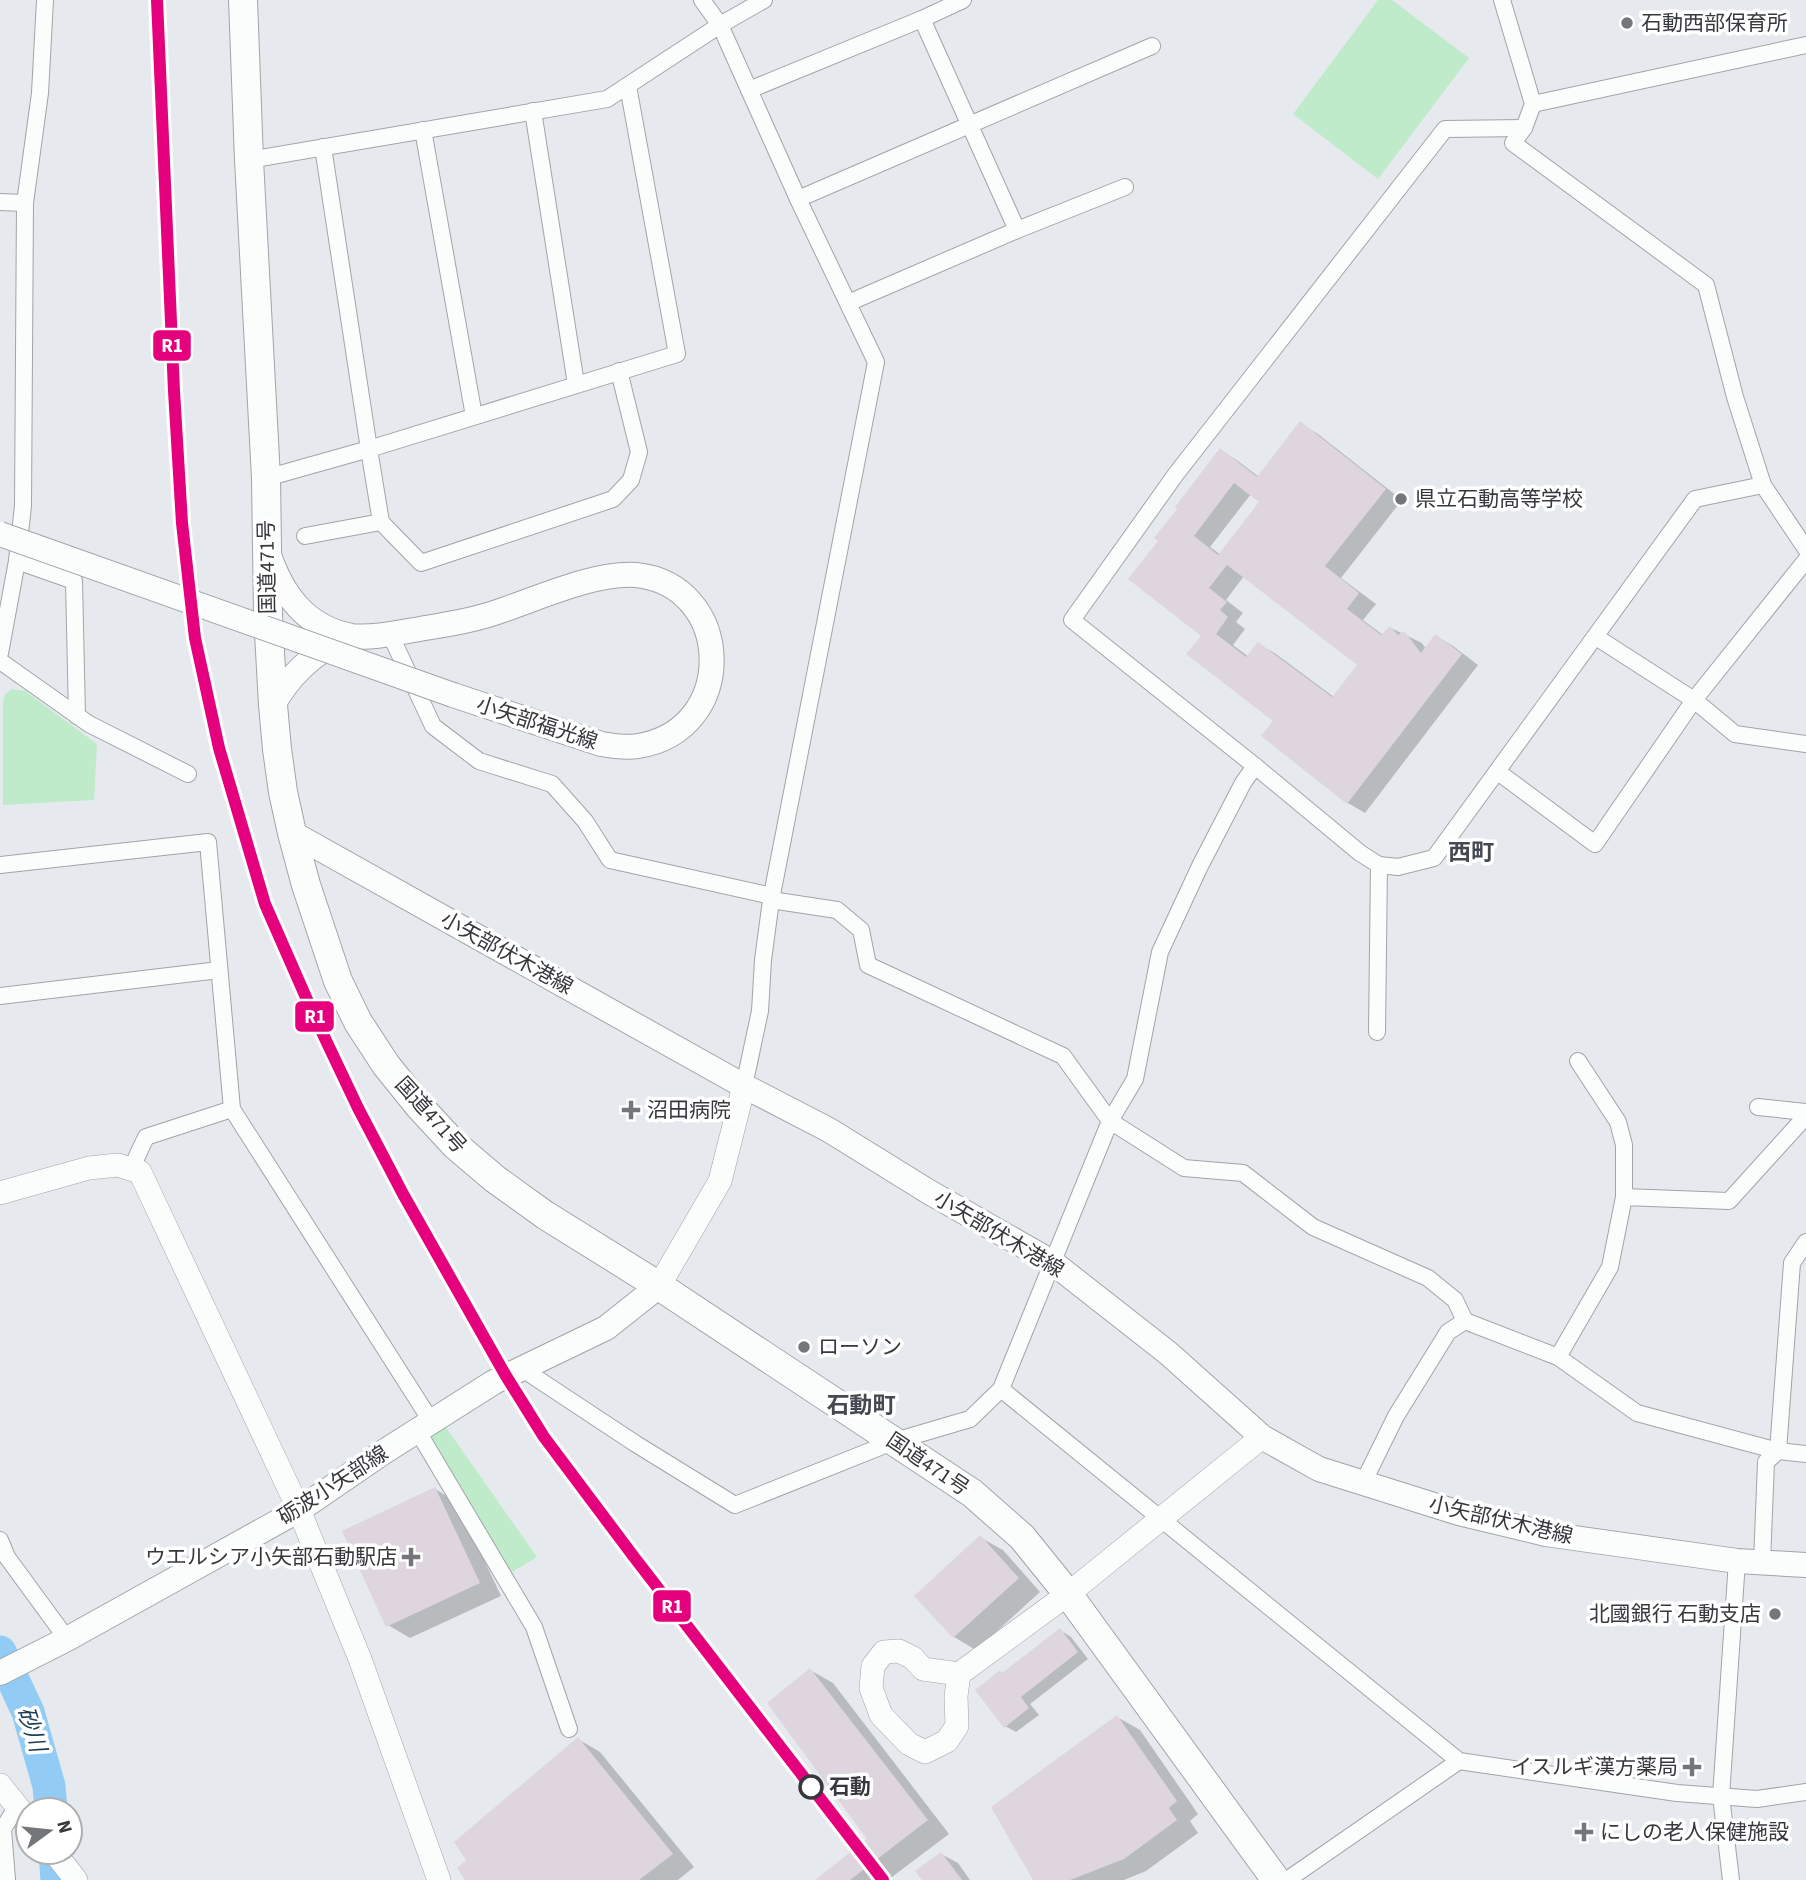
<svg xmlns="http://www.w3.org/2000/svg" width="1806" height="1880" font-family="'Source Sans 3','Noto Sans JP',sans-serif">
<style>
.green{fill:#c0ebcb}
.shadow{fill:#0003;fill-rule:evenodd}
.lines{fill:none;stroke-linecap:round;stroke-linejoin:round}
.river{stroke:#92ccf5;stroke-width:33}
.building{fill:#ded5df;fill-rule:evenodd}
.street-casing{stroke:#a1a4a8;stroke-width:18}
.secondary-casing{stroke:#a1a4a8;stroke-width:24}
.primary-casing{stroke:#a1a4a8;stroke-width:26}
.highway-casing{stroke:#a1a4a8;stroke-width:30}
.street{stroke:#fbfcfc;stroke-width:16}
.secondary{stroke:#fbfcfc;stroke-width:23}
.primary{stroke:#fbfcfc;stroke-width:24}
.highway{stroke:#fbfcfc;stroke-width:28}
.primary-bridge-casing{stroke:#a1a4a8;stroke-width:26;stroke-linecap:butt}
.primary-bridge{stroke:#fbfcfc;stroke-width:24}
.rail-1-casing{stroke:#fff;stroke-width:18}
.rail-1{stroke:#e5007d;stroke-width:12}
.poi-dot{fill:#74767a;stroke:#fff;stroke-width:2.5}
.stop-dot{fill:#fff;stroke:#36383c;stroke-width:3.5}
.labels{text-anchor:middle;stroke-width:7;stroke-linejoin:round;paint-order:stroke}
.poi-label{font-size:21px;fill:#36383c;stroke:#fff;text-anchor:start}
.street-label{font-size:21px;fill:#36383c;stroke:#fff}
.stop-label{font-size:21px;font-weight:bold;fill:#36383c;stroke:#fff;text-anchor:start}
.neighbourhood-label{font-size:23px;font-weight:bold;fill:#444951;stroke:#fff}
.water-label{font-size:23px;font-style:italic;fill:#1a3c54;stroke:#fff}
.line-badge{stroke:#fff;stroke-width:2.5}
.badge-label{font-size:19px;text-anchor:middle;font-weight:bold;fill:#fff}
</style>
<rect width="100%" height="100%" fill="#e6eaee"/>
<!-- green -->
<g class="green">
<path d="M1378,0H1392L1469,58L1378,179L1293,114Z"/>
<path d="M12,689L25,691L97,744L94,800L3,805V703L5,694Z"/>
<path d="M445,1426L537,1557L509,1574L431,1446V1437Z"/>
</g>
<!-- shadow -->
<g class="shadow">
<path d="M1301,424L1318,434L1402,500L1341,578L1376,604L1363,620L1383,635L1391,628L1422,643L1426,649L1436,636L1453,646L1478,665L1365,813L1348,803L1263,736L1275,721L1203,635L1160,540L1221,450L1238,461L1259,477ZM1251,494L1261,502L1221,555L1210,547ZM1244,576L1359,665L1334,697L1276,654L1259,644L1249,657L1233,645L1245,629L1236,622L1243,613L1226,600Z"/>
<path d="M435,1489L457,1502L501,1596L410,1638L388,1625Z"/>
<path d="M981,1538L1003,1550L1040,1592L976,1650L954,1637Z"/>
<path d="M1060,1630L1071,1637L1088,1659L1030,1704L1039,1715L1016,1732L1005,1726L1004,1675Z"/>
<path d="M810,1670L833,1683L949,1834L888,1880H818L870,1840Z"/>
<path d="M1117,1717L1140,1730L1198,1814L1190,1821L1198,1833L1146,1871L1124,1880H1035Z"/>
<path d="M578,1739L600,1752L694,1867L678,1880H467Z"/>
<path d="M941,1854L958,1863L970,1880H924Z"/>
</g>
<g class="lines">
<!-- river -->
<g class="river">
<path d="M0,1652L28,1712L49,1786L51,1810"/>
<path d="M55,1852L57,1880"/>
</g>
</g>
<!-- building -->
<g class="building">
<path d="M1300,421L1386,489L1325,566L1359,593L1347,609L1381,635L1390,626L1398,635L1404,631L1421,653L1435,634L1462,654L1347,804L1261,736L1273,721L1186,654L1201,636L1128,579L1158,541L1154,538L1177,509L1175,507L1220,448L1257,477ZM1234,483L1259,502L1218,555L1194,536ZM1227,565L1357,665L1332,697L1258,642L1246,657L1216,634L1228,617L1220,610L1227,602L1209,588Z"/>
<path d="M435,1487L480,1583L386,1627L342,1531Z"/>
<path d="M980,1535L1019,1578L953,1638L914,1596Z"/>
<path d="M1060,1628L1078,1652L1021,1697L1029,1708L1004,1728L975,1690L1000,1670L1002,1673Z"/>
<path d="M810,1668L928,1820L850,1880H815L867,1839L767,1703Z"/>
<path d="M1117,1715L1177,1801L1169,1808L1177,1820L1124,1859L1070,1880H1033L991,1807Z"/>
<path d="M578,1737L673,1854L639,1880H465L457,1868L466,1860L454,1842Z"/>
<path d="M941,1852L962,1880H922L915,1871Z"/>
</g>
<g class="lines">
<!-- street casing -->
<g class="street-casing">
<g id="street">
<path d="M702,0L720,25L798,199L876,362L771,900L763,960L760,1011L744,1086"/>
<path d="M1502,0L1533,104L1524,128L1513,143L1706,285L1735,397L1763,485L1806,549"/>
<path d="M922,19L1017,230"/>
<path d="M749,90L922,19L963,0"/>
<path d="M1533,104L1806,45"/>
<path d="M533,111L576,384"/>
<path d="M1524,128L1445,129L1176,474L1072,620L1255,766L1360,853L1379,865L1398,867L1434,858L1695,499L1763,485"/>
<path d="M423,130L474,416"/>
<path d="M323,147L369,449L381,522L421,563L613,499L631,480L639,452L619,371"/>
<path d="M249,160L607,99L720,25L764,0"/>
<path d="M798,199L1152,46"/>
<path d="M0,202L25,203"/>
<path d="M848,303L1017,230L1125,187"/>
<path d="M266,478L369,449L677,354L628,86"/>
<path d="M305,536L381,522"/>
<path d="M17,561L74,581L77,716"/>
<path d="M390,634L433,726L479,761L552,784L585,821L610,860L772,896"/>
<path d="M1596,637L1694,700L1735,734L1806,744"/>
<path d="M0,653L17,561L23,506L25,203L40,93L45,0"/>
<path d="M0,661L89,724L188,774"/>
<path d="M1498,772L1595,844L1694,700L1806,560"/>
<path d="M0,865L208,842L232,1109L431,1421"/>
<path d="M771,900L837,910L861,930L868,965L1063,1056L1110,1121L1184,1168L1243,1173L1313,1227L1428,1278L1455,1300L1465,1321L1558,1357L1637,1413L1778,1451L1806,1454"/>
<path d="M0,996L219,970"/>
<path d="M1377,1032L1379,865"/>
<path d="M1578,1061L1618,1122L1624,1145V1197"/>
<path d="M1758,1107L1806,1112"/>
<path d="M131,1169L146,1137L232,1109"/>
<path d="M1558,1357L1610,1267L1624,1197L1729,1201L1806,1116"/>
<path d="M521,1368L636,1444L735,1505L895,1441L970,1419L1001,1389L1110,1121L1135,1079L1160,952L1200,866L1243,783L1255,766"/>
<path d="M1001,1389L1459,1761L1677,1793L1757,1799L1806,1792"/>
<path d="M417,1430L534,1627L569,1729"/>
<path d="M1363,1483L1396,1416L1448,1332L1465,1321"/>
<path d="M0,1540L7,1557L67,1639"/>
<path d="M1762,1562L1766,1462L1778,1451L1792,1263L1806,1242"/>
<path d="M7,1880L3,1829L17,1806"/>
<path d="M1287,1880L1459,1761"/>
<path d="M1731,1880L1721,1796L1737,1561"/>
</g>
</g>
<!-- secondary casing -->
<g class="secondary-casing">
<g id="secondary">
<path d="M0,1193L89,1168L118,1165L140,1172L299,1510L360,1659L439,1880"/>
<path d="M659,1286L720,1181L744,1086"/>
<path d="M899,1651L913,1658L923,1669L959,1674L956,1696L957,1726L947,1741L925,1752L909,1744L881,1715L871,1688L873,1666L884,1652Z"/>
<path d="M959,1674L1068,1594L1262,1437"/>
<path d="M0,1785L28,1820"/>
<path d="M54,1852L76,1880"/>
</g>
</g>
<!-- primary casing -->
<g class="primary-casing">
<g id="primary">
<path d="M269,555C283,596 307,628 352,636C372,639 400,632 420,629C449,624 476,620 503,610C541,597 596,572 636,575C734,585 739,730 638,746C626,748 613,746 601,744L453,695"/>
<path d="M273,705C288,678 312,653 340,642"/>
<path d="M292,833L744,1086L829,1130L929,1192L1052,1262L1168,1353L1262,1437L1319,1469L1459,1513L1546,1534L1737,1561L1806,1565"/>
<path d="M0,1673L67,1639L299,1510L382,1453L494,1382L606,1328L659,1286"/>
</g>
</g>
<!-- highway casing -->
<g class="highway-casing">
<path id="highway" d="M243,0L249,160L266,478L268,615L273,705L277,749L283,792L292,833L306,885L338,981L358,1022L386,1065L419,1106L455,1145L495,1179L545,1215L659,1286L972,1493L1022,1537L1068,1594L1276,1880"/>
</g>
<!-- street -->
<use href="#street" class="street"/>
<!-- secondary -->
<use href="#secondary" class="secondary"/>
<!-- primary -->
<use href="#primary" class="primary"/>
<!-- highway -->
<use href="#highway" class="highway"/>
<!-- primary-bridge casing -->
<g class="primary-bridge-casing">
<path id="primary-bridge" d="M0,534L453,695"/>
</g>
<!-- primary-bridge -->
<use href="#primary-bridge" class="primary-bridge"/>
<!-- rail-1 casing -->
<g class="rail-1-casing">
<path id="rail-1" d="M157,0L174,391L182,523L195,638L219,748L265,904L312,1011L358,1108L403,1194L506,1376L544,1437L634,1557L883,1880"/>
</g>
<!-- rail-1 -->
<use href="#rail-1" class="rail-1"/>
</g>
<!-- markers -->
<g class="poi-dot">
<circle cx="1627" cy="23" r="7"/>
<circle cx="1401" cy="499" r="7"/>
<path d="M627.5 1099.5h7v7h7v7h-7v7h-7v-7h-7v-7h7z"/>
<circle cx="804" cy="1347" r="7"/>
<path d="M407.5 1546.5h7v7h7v7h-7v7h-7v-7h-7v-7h7z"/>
<circle cx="1775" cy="1614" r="7"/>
<path d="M1688.5 1756.5h7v7h7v7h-7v7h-7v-7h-7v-7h7z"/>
<path d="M1580.5 1821.5h7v7h7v7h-7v7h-7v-7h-7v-7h7z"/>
</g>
<circle class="stop-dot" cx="811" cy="1787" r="11"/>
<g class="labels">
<!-- poi labels -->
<g class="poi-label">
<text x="1641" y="30">石動西部保育所</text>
<text x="1415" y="506">県立石動高等学校</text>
<text x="647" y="1117">沼田病院</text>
<text x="818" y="1354">ローソン</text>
<text x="397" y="1564" text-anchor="end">ウエルシア小矢部石動駅店</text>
<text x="1761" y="1621" text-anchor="end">北國銀行 石動支店</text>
<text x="1678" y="1774" text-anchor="end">イスルギ漢方薬局</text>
<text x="1600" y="1839">にしの老人保健施設</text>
</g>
<!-- street labels -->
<g class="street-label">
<text transform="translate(267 567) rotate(-91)" y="7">国道471号</text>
<text transform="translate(537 723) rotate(18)" y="7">小矢部福光線</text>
<text transform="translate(507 953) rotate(29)" y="7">小矢部伏木港線</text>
<text transform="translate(431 1115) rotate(48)" y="7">国道471号</text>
<text transform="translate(999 1234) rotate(31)" y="7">小矢部伏木港線</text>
<text transform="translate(928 1464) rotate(34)" y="7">国道471号</text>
<text transform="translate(333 1485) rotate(-33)" y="7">砺波小矢部線</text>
<text transform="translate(1501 1520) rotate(13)" y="7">小矢部伏木港線</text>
</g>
<!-- stop labels -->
<g class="stop-label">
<text x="829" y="1794">石動</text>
</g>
<!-- neighbourhood labels -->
<g class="neighbourhood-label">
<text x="1471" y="860">西町</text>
<text x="861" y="1413">石動町</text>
</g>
<!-- water labels -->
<g class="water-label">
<text transform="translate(32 1729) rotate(72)" y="8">砂川</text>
</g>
</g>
<g class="line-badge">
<rect x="152" y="329" width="40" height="33" rx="7" fill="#e5007d"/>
<rect x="294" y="1000" width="41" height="33" rx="7" fill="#e5007d"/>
<rect x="652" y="1589" width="40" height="34" rx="7" fill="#e5007d"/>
</g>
<g class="badge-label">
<text x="172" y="352">R1</text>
<text x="315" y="1023">R1</text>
<text x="672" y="1613">R1</text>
</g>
<!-- north arrow -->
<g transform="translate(49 1831) rotate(75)"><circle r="33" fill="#ffffff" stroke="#afafb1" stroke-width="2"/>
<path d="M0-5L12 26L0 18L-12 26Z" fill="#74767a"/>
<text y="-10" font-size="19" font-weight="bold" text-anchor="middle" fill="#36383c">N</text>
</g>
</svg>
